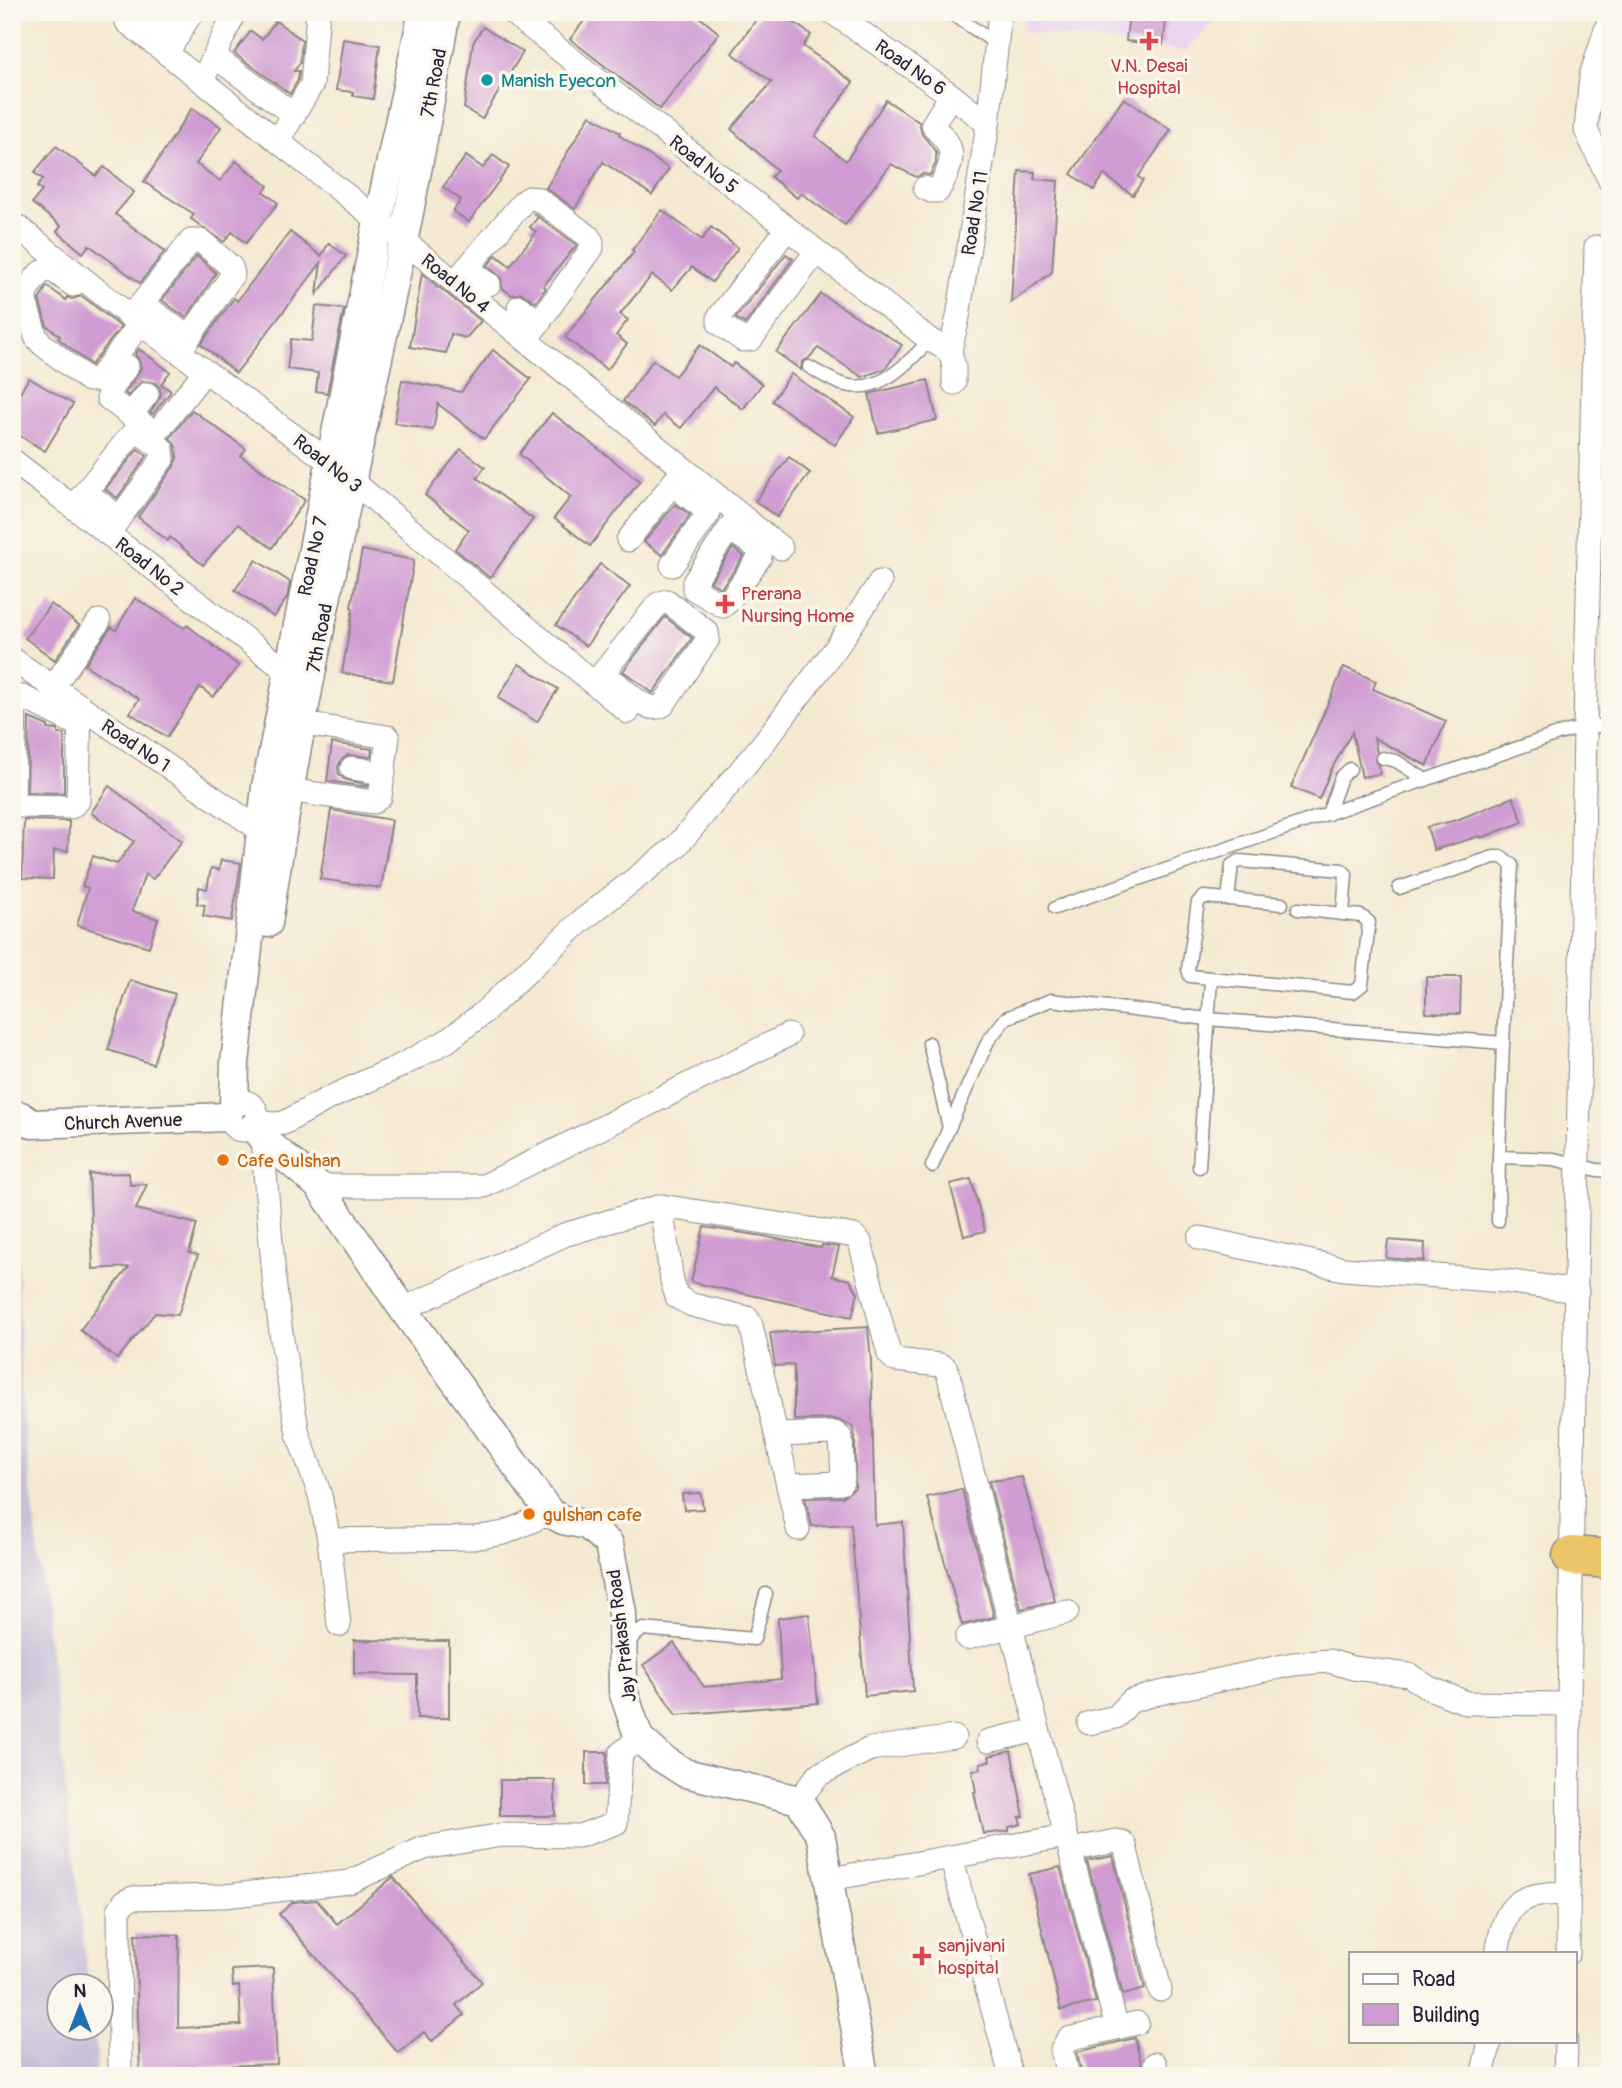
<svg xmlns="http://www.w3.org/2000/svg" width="1622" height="2088" font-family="Pangolin,sans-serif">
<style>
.built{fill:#e7d2ef}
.industrial{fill:#c8bfd8}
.building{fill:#d09cd3}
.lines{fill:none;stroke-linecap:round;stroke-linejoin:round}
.service-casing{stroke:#8b8686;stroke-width:15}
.minor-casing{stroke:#8b8686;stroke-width:25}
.tertiary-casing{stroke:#8b8686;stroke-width:31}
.trunk-casing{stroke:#8b8686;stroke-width:41}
.service{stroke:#fff;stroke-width:12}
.minor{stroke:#fff;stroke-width:23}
.tertiary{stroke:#fff;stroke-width:28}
.trunk{stroke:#edc569;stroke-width:38}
.health-dot{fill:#e0444e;stroke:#fbf7ec;stroke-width:2.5}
.culture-dot{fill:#0f9aa8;stroke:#fbf7ec;stroke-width:2.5}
.food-dot{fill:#e8710a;stroke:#fbf7ec;stroke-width:2.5}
.labels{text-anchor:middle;stroke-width:7;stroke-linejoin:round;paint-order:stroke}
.health-label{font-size:19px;fill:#be3a42;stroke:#fbf7ec;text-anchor:start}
.street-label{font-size:19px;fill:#22223b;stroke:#fbf7ec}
.culture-label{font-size:19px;fill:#0d838f;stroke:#fbf7ec;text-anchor:start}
.food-label{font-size:19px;fill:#c56008;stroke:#fbf7ec;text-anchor:start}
</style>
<rect width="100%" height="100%" fill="#fbf7ec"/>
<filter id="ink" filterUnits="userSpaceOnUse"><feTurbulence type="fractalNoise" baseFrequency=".0143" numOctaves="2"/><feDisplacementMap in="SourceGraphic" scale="14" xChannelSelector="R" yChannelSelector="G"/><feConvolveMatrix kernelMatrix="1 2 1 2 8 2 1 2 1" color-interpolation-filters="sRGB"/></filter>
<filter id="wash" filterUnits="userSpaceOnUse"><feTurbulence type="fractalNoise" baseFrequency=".00686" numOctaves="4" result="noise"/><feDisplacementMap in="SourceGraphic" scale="28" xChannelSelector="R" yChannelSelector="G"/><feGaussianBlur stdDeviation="1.57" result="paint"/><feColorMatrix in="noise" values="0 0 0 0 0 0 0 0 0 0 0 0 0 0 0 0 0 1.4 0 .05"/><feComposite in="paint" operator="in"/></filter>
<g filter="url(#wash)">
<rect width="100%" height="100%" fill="#f4e9d1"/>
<!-- built -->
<path class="built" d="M1024,12H1215L1208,29L1184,51L1023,32Z"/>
<!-- industrial -->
<path class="industrial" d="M12,1019L16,1099L15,1154L22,1412L89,1986H60V2028L94,2029L97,2056L96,2076H12Z"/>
<g id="blocks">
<!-- building -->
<g class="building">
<path d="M591,12H595L604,19L609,12H693L719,33L660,109L570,39Z"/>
<path d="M762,12H780L811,35L803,46L853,82L815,136L846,161L886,100L919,122L922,134L936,152V163L930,175L923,174L916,177L891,164L845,225L801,193L797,198L771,177L777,170L731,129L772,82L732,53Z"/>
<path d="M1129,12H1167L1163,45L1126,41Z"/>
<path d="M276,21L302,40L300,63L294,71H299L298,80L290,94L234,53L251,31L262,39Z"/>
<path d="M483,27L523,52L482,119L464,108L473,43Z"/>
<path d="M343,39L380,45L373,99L353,96V92L336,90Z"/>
<path d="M1124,98L1171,130L1138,177L1143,180L1133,195L1104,175L1094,190L1071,174Z"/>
<path d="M192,108L221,127L196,164L220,181L236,161L268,186L264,192L278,203L246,243L232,232L224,242L191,219L194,214L144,182Z"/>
<path d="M590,115L620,133L619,135L669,169L652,195L603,162L575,209L546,188Z"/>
<path d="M56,146L96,176L104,167L134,192L115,214L165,251L140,283L89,245L83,253L57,231L61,226L32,203L42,191L37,187L43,179L34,173Z"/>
<path d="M493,155L509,167L469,222L453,211L461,200L443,187L466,156L483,168Z"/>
<path d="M1019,171L1035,172L1034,179L1058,181L1052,272L1011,303Z"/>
<path d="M662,210L702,240L711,227L738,248L712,282L692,267L672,290L652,275L620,314L628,320L616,335L627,344L607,370L565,337L634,252L632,250Z"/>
<path d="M533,213L577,245L543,286L546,288L536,302L521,293L512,295L502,288L501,278L487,266L496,255L510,266L536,232L530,227L538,217Z"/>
<path d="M290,232L321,256L329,243L346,256L317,294L321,263L236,373L201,344L234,298L237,301Z"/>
<path d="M786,254L793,259L745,324L736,318Z"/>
<path d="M197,256L216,273L186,318L162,300Z"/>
<path d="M422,273L436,285V287L440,288L481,321L466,338L451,334L446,353L410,347Z"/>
<path d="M47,286L66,300L67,297L72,299L82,296L121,327L91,365L58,338L60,336L47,326L39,300Z"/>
<path d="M821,294L902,345L885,369L862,377L818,348L809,358L802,362L801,370L776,352Z"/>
<path d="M316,306L344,309L327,393L316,391L318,373L287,369L291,339L312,341Z"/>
<path d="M700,345L731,367L734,363L762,384L743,409L714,387L681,428L663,415L655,426L623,401L653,360L675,376Z"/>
<path d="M139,349L170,372L161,384L171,391L153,414L150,413L161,395L160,388L155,383L142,381L128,396L125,393L141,368L139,360L135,354Z"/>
<path d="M493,350L531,379L484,439L438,404L433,430L394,423L402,380L461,392Z"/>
<path d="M791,374L854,417L835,445L772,401Z"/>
<path d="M29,378L73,404L45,451L12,431V405Z"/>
<path d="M928,380L937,420L878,433L869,394Z"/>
<path d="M192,410L246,449L241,456L305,500L272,548L238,524L203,565L170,537L168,541L138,517L174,466L177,457L176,447L170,438Z"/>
<path d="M552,413L640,481L590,546L554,518L571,497L519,454Z"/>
<path d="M138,449L147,456L117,498L105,489Z"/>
<path d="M461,449L485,467L477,478L533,519L490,578L455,549L469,530L425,495Z"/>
<path d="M789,457L810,473L777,517L755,501Z"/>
<path d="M675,504L690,515L662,555L644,542Z"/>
<path d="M733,548L744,556L721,588L710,582Z"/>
<path d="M362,550L414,560L393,681L342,673L353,608L351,607Z"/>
<path d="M256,560L290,582L287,598L274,617L235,590Z"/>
<path d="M600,564L630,586L586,646L556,625Z"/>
<path d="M135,598L184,628L187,625L239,666L213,697L200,687L167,737L130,713L139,699L85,665L111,627L116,630Z"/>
<path d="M51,604L79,625L55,660L25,638Z"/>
<path d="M665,617L692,638L653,693L623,671Z"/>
<path d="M519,664L558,689L537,722L498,698Z"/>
<path d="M1344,667L1376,681L1373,689L1446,721L1427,766L1374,738L1377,752L1375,760L1379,765L1380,774L1362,777L1352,732L1331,770L1319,799L1291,787Z"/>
<path d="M29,718L48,726V729L58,730V734H64V793L27,792Z"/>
<path d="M332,743L372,749L371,757L348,755L341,760L338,767L339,774L344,779L368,785L367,787L327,781Z"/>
<path d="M109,786L182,841L153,879L145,874L132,911L158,919L149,947L77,925L88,888L82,886L93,856L117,864L134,841L91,813Z"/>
<path d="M1513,797L1523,822L1481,838L1480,836L1434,850L1427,827L1457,820Z"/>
<path d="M331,810L392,820L381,888L320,879Z"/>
<path d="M24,820L69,821L68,851L54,850L53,879L22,878Z"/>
<path d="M221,860L241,863L232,921L203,916L205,905L197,904L199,887L207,889L211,868L219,870Z"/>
<path d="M1426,977H1461L1460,1014L1426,1013Z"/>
<path d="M130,980L175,994L153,1064L108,1050Z"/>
<path d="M129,1173L130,1185L147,1184L136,1209L197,1224L189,1253L198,1255L178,1315L155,1313L117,1359L80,1330L129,1267L93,1269L89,1174Z"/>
<path d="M971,1179L985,1231L964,1236L950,1184Z"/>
<path d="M704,1227L763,1236L821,1248L822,1245L839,1247L832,1276L850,1280L858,1293L852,1317L691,1282Z"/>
<path d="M1388,1240L1425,1243L1424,1261L1386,1258Z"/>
<path d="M868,1327L871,1361L875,1525L903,1522L913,1691L865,1696L851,1524L812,1526L805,1498L842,1497L855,1488V1437L852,1426L835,1419L794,1420V1365L775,1366L770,1333Z"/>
<path d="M1022,1477L1055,1601L1021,1609L989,1481Z"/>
<path d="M962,1489L994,1617L962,1625L927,1497Z"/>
<path d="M701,1493L703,1509L684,1510L682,1494Z"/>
<path d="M809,1614L818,1703L676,1715L643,1665L674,1643L704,1687L781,1679L778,1618Z"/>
<path d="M354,1640L449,1641V1718H417V1675L354,1674Z"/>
<path d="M1011,1751L1024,1816L1019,1817L1021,1824L1009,1827V1831L983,1834L974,1792H976L972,1770L981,1769L980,1763L990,1761L989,1756Z"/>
<path d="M586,1752H607L605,1785H586Z"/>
<rect x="500" y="1780" width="55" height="36"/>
<path d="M1113,1856L1145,1989L1123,1995L1087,1861Z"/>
<path d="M1060,1867L1096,2002L1061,2010L1029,1874Z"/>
<path d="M393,1877L482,1982L456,2005L464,2015L432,2041L424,2032L398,2053L279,1914L293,1902L317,1900L337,1924Z"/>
<path d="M135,1934L179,1935L178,2028L241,2025L239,1986L233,1987L232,1970L273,1968L277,2064L192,2067V2076H140Z"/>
<path d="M1135,2038L1144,2076H1082L1077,2052Z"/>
</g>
</g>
</g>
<g filter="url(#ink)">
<use href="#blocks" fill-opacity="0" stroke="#8b8686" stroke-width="2"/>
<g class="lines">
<!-- service casing -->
<g class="service-casing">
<g id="service">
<path d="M949,12L997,44"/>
<path d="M809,367C820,373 833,382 845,385C880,394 908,363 930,340"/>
<path d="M1383,758L1396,761L1426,780"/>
<path d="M1328,814L1341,777L1350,769"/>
<path d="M1239,861L1342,870L1346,874L1343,914L1361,916L1369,922L1362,985L1353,992L1190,976L1188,969L1198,902L1204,897L1228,899L1232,865Z"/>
<path d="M1399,888L1494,857H1502L1512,865L1503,1043"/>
<path d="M1228,899L1282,904"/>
<path d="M1055,908L1558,734L1585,727L1610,725"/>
<path d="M1298,909L1343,914"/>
<path d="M929,1043L949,1128"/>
<path d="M932,1166L988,1041L1006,1018L1051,1000L1208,1019L1503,1043L1499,1157L1554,1159L1597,1170L1610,1171"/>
<path d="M1199,1167L1211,979"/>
<path d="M1498,1221L1499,1157"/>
<path d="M625,1644L643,1629L754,1639L766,1594"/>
</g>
</g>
<!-- minor casing -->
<g class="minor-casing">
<g id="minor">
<path d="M149,12L178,36"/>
<path d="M511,12L930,340L950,351L958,317L988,124L1000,12"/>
<path d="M832,12L951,95L988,124"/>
<path d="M1609,12V20L1591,76L1586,130L1610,181"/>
<path d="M127,22L403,240L781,548"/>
<path d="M167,53L192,12"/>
<path d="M214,56L294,115"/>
<path d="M208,69L231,20L232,12"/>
<path d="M278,141L312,84L318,12"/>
<path d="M925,188L931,191H938C946,175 957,159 947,142C943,135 936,132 933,124L951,95"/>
<path d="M18,227L131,317L331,463L628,712"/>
<path d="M787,229L719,317V323L743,340L751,339L816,252"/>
<path d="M467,268L489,284"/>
<path d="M455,282L523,202L529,198L538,199L588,236L592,242V248L526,340"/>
<path d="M73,285L55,272L47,270L40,273L26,290L25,301L36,337L42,344L88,380H96L99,378L140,324"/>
<path d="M142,303L189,338"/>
<path d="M519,307L540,322"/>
<path d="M131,317L191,241H201L231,267L233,274L179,352"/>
<path d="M950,351L954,367V383"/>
<path d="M127,366L109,391L108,398L153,432H157L205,371"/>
<path d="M131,415L147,394"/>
<path d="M12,460L301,682"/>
<path d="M672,484L707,511L708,514L672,565"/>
<path d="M86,492L119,518"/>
<path d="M73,507L132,434L141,433L162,449L163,458L108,534"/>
<path d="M729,529L758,548L760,557L729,601L723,606L694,589V582L729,529L739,515"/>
<path d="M628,540L680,474"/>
<path d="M12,659L272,838"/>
<path d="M594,684L658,604L667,601L707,632L708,639L663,705C647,715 628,692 615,682"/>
<path d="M53,687L99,621"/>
<path d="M80,726L23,697L15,699L13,799L18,806L71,807L78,801L80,707"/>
<path d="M352,768L384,773"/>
<path d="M272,788L374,802L380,797L388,737L284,721"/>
<circle cx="243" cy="1116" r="14"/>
<path d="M256,1122L273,1124L284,1123L327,1099L400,1066L447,1041L483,1013L580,922L677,846L761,746L836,648L880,582"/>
<path d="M262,1138L275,1288L282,1340L298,1434L320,1495L329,1540L339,1625"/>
<path d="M319,1186H484L788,1035"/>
<path d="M661,1206L672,1281L677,1297L692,1305L747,1318L751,1325L798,1529"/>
<path d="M1200,1238L1344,1269L1504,1281L1577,1291"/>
<path d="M403,1309L564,1235L661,1206L843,1234L854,1236L860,1242L889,1354L895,1360L940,1365L945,1367L948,1373L1011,1627L1117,2028"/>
<path d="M777,1435L835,1433L841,1438L843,1479L841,1483L788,1485"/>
<path d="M329,1540L474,1538L504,1533L550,1513"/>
<path d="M967,1638L1067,1612"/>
<path d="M1089,1723L1116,1717L1131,1701L1155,1694L1293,1664L1329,1661L1353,1668L1409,1675L1429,1688L1467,1703L1569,1704"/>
<path d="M988,1741L1038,1730"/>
<path d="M799,1800L818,1775L870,1749L954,1737"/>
<path d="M1070,1850L1116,1841L1122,1842L1125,1846L1160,1990"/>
<path d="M951,1857L1011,2076"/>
<path d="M830,1879L1066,1836"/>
<path d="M1497,1953C1506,1900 1517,1894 1569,1893"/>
<path d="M1568,1953L1569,1704L1585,727L1596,247"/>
<path d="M1155,2064L1158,2076"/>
<path d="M120,2076L119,1910L124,1902L133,1898L225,1896L349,1882L424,1848L502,1835L579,1836L616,1823L621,1753L639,1738"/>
<path d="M1068,2076L1062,2050L1068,2039L1137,2023"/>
<path d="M1482,2076L1490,2041"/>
<path d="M1565,2076L1566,2041"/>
</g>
</g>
<!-- tertiary casing -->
<g class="tertiary-casing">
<g id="tertiary">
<path d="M268,923C301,693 355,468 403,242C419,165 432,89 446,12"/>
<path d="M234,1104L235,1063L266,787L378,221L423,12"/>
<path d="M21,1116L32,1124L228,1117"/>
<path d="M253,1127L262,1138L319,1186L403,1309L550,1513L563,1520L587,1525L609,1544L622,1613L623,1691L639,1738L660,1757L685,1773L799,1800L821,1837L864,2076"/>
</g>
</g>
<!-- trunk casing -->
<g class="trunk-casing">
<path id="trunk" d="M1572,1556L1610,1559"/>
</g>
<!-- service -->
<use href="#service" class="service"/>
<!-- minor -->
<use href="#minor" class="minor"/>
<!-- tertiary -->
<use href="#tertiary" class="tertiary"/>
<!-- trunk -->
<use href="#trunk" class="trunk"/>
</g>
</g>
<!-- markers -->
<g class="health-dot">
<path d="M1145.5 30.5h7v7h7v7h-7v7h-7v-7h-7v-7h7z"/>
<path d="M721.5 593.5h7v7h7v7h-7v7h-7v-7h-7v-7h7z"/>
<path d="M918.5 1945.5h7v7h7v7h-7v7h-7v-7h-7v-7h7z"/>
</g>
<circle class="culture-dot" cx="487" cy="80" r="7"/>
<g class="food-dot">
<circle cx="223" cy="1160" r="7"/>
<circle cx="529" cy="1514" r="7"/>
</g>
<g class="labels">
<!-- health labels -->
<g class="health-label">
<text x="1149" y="72" text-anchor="middle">V.N. Desai<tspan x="1149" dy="22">Hospital</tspan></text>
<text x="741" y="600">Prerana<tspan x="741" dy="22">Nursing Home</tspan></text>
<text x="938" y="1952">sanjivani<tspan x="938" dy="22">hospital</tspan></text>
</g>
<!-- street labels -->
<g class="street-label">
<text transform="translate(911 67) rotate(35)" y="7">Road No 6</text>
<text transform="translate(433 83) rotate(-79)" y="7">7th Road</text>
<text transform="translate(704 164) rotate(38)" y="7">Road No 5</text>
<text transform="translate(974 213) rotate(-81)" y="7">Road No 11</text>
<text transform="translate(456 283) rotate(39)" y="7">Road No 4</text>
<text transform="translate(328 463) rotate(38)" y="7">Road No 3</text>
<text transform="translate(312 556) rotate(-78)" y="7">Road No 7</text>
<text transform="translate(150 566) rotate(38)" y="7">Road No 2</text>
<text transform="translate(319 638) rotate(-79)" y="7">7th Road</text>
<text transform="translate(136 745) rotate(34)" y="7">Road No 1</text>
<text transform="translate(123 1121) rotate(-2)" y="7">Church Avenue</text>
<text transform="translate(621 1636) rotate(-97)" y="7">Jay Prakash Road</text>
</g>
<!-- culture labels -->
<g class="culture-label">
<text x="501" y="87">Manish Eyecon</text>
</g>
<!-- food labels -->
<g class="food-label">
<text x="237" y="1167">Cafe Gulshan</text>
<text x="543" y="1521">gulshan cafe</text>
</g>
</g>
<!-- margin -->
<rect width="1622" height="2088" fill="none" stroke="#fbf7ec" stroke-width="42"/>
<!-- legend -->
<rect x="1349" y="1952" width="228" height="91" fill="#fbf7ec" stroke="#a4a2a5" stroke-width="2"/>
<rect x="1363" y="1974" width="35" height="10" fill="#ffffff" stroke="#a4a2a5" stroke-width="2"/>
<text x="1412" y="1986" font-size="21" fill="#22223b">Road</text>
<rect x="1363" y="2004" width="35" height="21" fill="#d09cd3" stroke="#a4a2a5" stroke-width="2"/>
<text x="1412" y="2022" font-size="21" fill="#22223b">Building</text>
<!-- north arrow -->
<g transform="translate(80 2007)"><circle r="33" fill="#fbf7ec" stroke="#a4a2a5" stroke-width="2"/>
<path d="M0-5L12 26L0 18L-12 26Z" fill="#1f6fb2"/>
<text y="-10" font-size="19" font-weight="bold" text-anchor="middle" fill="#22223b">N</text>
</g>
</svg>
